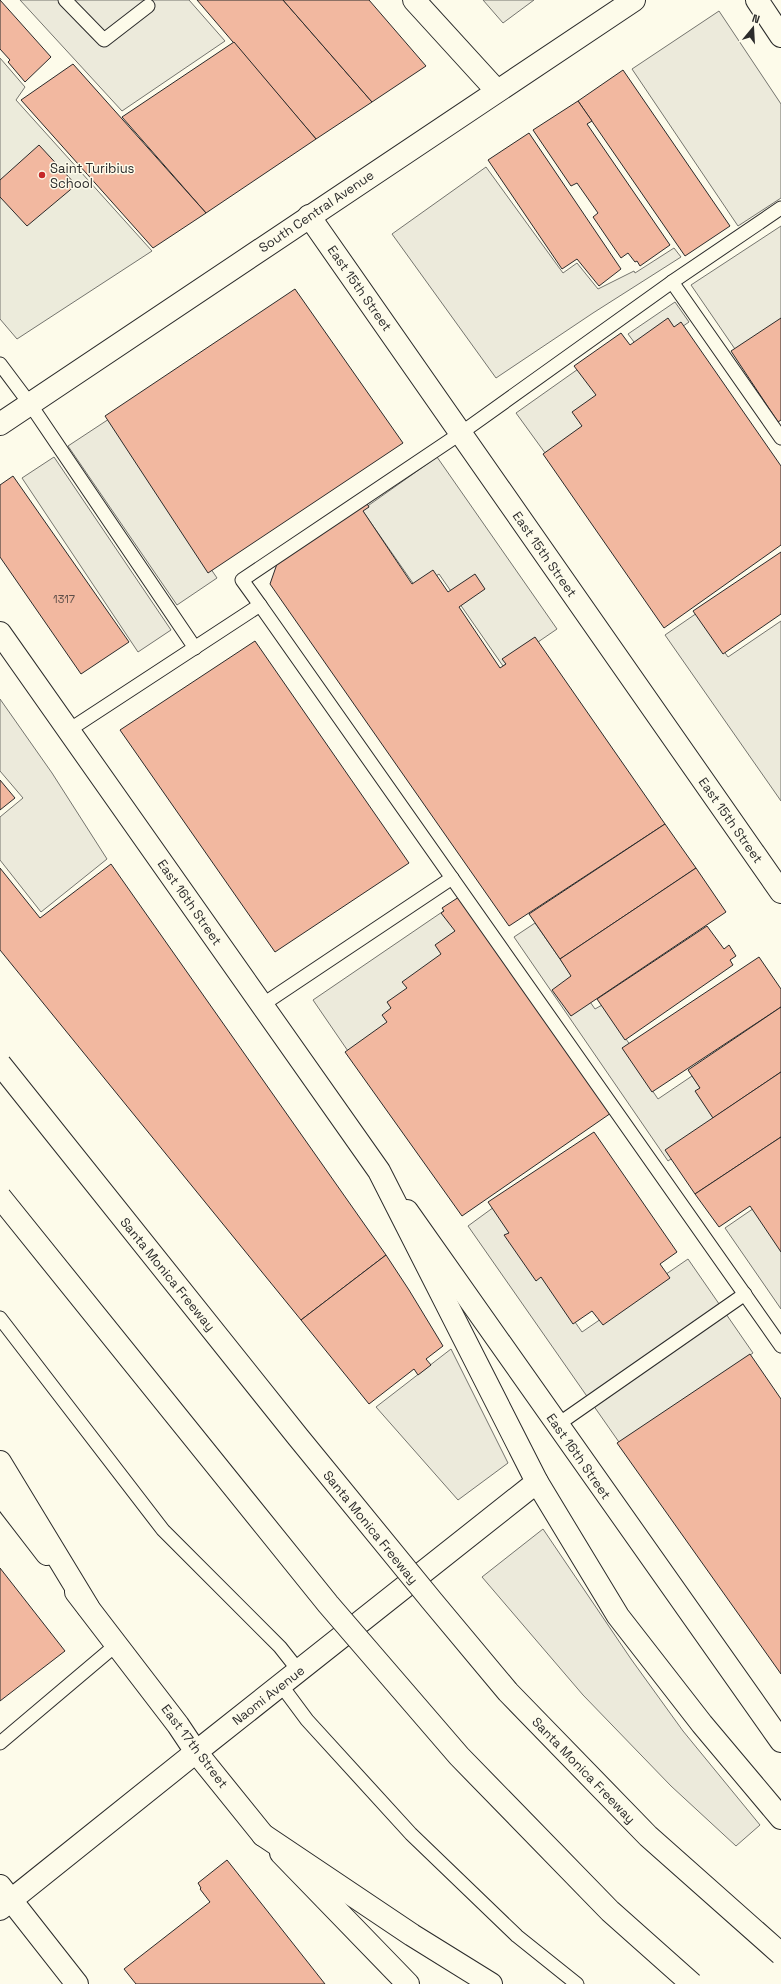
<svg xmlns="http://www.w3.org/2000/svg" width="781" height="1984" font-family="'Space Grotesk',sans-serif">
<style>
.green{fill:#ecebdb;stroke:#74746e}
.parking{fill:#eceadb;stroke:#74746e}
.building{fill:#f2b8a0;stroke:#2b2b2b}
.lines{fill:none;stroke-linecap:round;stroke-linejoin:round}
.service-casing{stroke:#2b2b2b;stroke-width:15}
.minor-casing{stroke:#2b2b2b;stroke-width:24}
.tertiary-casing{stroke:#2b2b2b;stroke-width:24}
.secondary-casing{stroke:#2b2b2b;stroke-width:24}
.motorway-casing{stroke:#2b2b2b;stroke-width:24}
.service{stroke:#fdfbea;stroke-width:13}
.minor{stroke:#fdfbea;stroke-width:22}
.tertiary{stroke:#fdfbea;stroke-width:22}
.secondary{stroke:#fdfbea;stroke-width:22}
.motorway{stroke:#fdfbea;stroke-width:22}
.motorway-bridge-casing{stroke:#2b2b2b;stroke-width:24;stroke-linecap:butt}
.motorway-bridge{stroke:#fdfbea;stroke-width:22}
.poi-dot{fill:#c62828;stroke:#fdfbea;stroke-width:1.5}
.labels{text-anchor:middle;stroke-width:3;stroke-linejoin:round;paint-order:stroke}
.number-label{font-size:11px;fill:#5d4e48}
.poi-label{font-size:13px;fill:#2b2b2b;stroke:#fdfbea;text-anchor:start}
.street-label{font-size:13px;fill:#2b2b2b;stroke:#fdfbea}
</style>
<rect width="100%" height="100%" fill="#fdfbea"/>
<!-- green -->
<path class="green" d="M0,58L25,87L16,100L152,251L17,339L0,319Z"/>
<!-- parking -->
<g class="parking">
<path d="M20,0H189L225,41L122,111Z"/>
<path d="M483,0H534L503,23Z"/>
<path d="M719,11L781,104V198L738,226L632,69Z"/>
<path d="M486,167L563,273L577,263L598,289L634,271L635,273L674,248L681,257L593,313L496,378L392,234Z"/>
<path d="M781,226V320L737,352L691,285Z"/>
<path d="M675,302L689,322L643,354L628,334Z"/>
<path d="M581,367L618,421L548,457L516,413Z"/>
<path d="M109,419L217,578L177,605L68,446Z"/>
<path d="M54,457L171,630L138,652L22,478Z"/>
<path d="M437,457L557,629L503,666L439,574L417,589L362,510Z"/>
<path d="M697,613L728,657L781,621V801L665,635Z"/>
<path d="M0,699L52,773L107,859L41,912L0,860V817L23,798L0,771Z"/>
<path d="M445,910L483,965L350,1054L313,1000Z"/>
<path d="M535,923L595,1009L602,1005L633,1049L627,1053L658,1099L692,1076L724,1123L668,1161L514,937Z"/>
<path d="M757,1206L781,1241V1309L725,1228Z"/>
<path d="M494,1207L582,1332L688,1259L753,1353L621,1445L468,1226Z"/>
<path d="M451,1349L508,1463L458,1500L376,1407Z"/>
<path d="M543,1529L631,1659L683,1731L760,1825L736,1846L671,1786L583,1695L482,1577Z"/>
</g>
<!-- building -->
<g class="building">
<path d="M0,0L51,57L25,82L8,62L10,60L0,49Z"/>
<path d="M197,0H283L372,102L316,139Z"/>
<path d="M283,0H369L426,66L372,102Z"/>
<path d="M234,42L316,139L206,213L122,117Z"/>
<path d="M73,64L206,213L153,248L21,100Z"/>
<path d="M623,70L730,226L685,256L578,101Z"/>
<path d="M578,101L592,121L587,124L670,245L640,266L637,261L635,262L628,253L621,258L593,217L598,213L577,183L571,186L533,130Z"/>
<path d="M529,133L621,269L599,286L577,259L562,269L488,160Z"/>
<path d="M39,145L76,185L27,226L0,197V180Z"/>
<path d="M295,289L403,443L208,573L105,416Z"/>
<path d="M668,318L674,327L681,322L781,466V545L664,628L543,454L582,426L572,412L596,395L574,366L621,333L630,345Z"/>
<path d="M781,318V420L778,422L731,351Z"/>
<path d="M13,476L129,642L81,674L0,557V485Z"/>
<path d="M366,502L369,507L363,511L412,584L433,570L448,592L475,574L485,589L459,607L500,668L506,664L502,659L535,637L665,824L509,926L270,584L278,561Z"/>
<path d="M781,552V614L723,654L693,611Z"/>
<path d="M255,641L409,863L275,952L120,730Z"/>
<path d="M0,780L15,798L0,810Z"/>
<path d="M665,824L696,868L560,959L529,914Z"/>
<path d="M111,864L386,1255L301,1320L0,950V868L40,918Z"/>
<path d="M696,868L726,912L571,1016L552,990L571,976L560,959Z"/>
<path d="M459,897L611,1113L462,1216L345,1052L387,1022L382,1015L391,1008L387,1002L407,988L402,982L441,954L435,945L455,931L441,913L444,911L442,908Z"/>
<path d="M707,926L724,949L729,945L736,956L730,960L733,965L625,1040L597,999Z"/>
<path d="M759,957L781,989V1007L652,1092L622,1048Z"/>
<path d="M781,1007V1072L713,1118L695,1091L700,1088L688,1070Z"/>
<path d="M781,1072V1137L695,1194L665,1150Z"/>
<path d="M594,1132L677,1252L660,1264L670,1278L603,1325L592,1311L573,1324L541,1277L536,1281L504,1235L509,1233L488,1202Z"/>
<path d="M781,1137V1252L750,1206L719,1227L695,1194Z"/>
<path d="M386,1255L409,1290L443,1346L426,1359L431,1365L418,1375L414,1369L369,1404L301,1320Z"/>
<path d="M750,1354L781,1399V1674L617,1443Z"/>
<path d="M0,1568L65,1651L0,1701Z"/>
<path d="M227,1860L325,1984H136L124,1969L210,1902L200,1889L201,1888L198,1883Z"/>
</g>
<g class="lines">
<!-- service casing -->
<g class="service-casing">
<g id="service">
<path d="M65,0L104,40L148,6"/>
<path d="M672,282L781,438"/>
<path d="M0,364L30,404L195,648"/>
<path d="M260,605L242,580L461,433L672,282L781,208"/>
<path d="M69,730L260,605L781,1346"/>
<path d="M262,1005L452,878"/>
<path d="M0,1318L163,1530L280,1647L299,1671"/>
<path d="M557,1425L745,1294"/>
<path d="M281,1685L307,1720L411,1834L517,1936L577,1984"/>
<path d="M0,1743L116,1645"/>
</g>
</g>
<!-- minor casing -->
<g class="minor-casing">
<g id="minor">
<path d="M414,0L497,91"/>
<path d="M757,0L781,36"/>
<path d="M0,1886L77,1984"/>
<path d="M0,1909L196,1752"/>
</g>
</g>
<!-- tertiary casing -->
<g class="tertiary-casing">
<g id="tertiary">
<path d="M309,216L781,892"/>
<path d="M407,1211L781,1741"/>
<path d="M281,1853L408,1984"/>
</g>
</g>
<!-- secondary casing -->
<g class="secondary-casing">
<g id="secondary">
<path d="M0,424L634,0"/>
<path d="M0,633L379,1171L537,1482L196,1752"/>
<path d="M0,1493L47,1554"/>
<path d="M76,1592L178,1725L196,1752L263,1835"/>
</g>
</g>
<!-- motorway casing -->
<g class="motorway-casing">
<g id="motorway">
<path d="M0,1462L88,1607"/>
<path d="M537,1482L618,1616L702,1724L781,1818"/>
<path d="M263,1835L412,1935L491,1984"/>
</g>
</g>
<!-- service -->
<use href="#service" class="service"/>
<!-- minor -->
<use href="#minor" class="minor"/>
<!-- tertiary -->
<use href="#tertiary" class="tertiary"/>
<!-- secondary -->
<use href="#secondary" class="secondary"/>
<!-- motorway -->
<use href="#motorway" class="motorway"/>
<!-- motorway-bridge casing -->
<g class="motorway-bridge-casing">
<g id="motorway-bridge">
<path d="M0,1064L298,1437L432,1601L508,1692L648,1836L781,1954"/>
<path d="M0,1197L328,1604L459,1756L610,1911L692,1984"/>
</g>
</g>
<!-- motorway-bridge -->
<use href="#motorway-bridge" class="motorway-bridge"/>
</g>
<!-- markers -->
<circle class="poi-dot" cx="42" cy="175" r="4"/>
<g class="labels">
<!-- number labels -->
<g class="number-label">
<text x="64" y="603">1317</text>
</g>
<!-- poi labels -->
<g class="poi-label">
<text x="50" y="173">Saint Turibius<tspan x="50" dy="15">School</tspan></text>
</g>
<!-- street labels -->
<g class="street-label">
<text transform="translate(316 211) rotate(-34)" y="5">South Central Avenue</text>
<text transform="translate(360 288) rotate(55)" y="5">East 15th Street</text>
<text transform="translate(545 554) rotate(55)" y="5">East 15th Street</text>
<text transform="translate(731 820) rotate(55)" y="5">East 15th Street</text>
<text transform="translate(190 902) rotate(55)" y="5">East 16th Street</text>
<text transform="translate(168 1274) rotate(51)" y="5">Santa Monica Freeway</text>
<text transform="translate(579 1456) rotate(55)" y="5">East 16th Street</text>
<text transform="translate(371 1527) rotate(51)" y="5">Santa Monica Freeway</text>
<text transform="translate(268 1695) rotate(-38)" y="5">Naomi Avenue</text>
<text transform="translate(195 1746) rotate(53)" y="5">East 17th Street</text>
<text transform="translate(584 1770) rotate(46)" y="5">Santa Monica Freeway</text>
</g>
</g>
<!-- north arrow -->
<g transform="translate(753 28) rotate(18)" stroke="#fdfbea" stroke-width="3" paint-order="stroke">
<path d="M0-3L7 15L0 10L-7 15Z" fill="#2b2b2b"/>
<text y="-6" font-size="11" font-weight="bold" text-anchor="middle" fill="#2b2b2b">N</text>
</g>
</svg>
